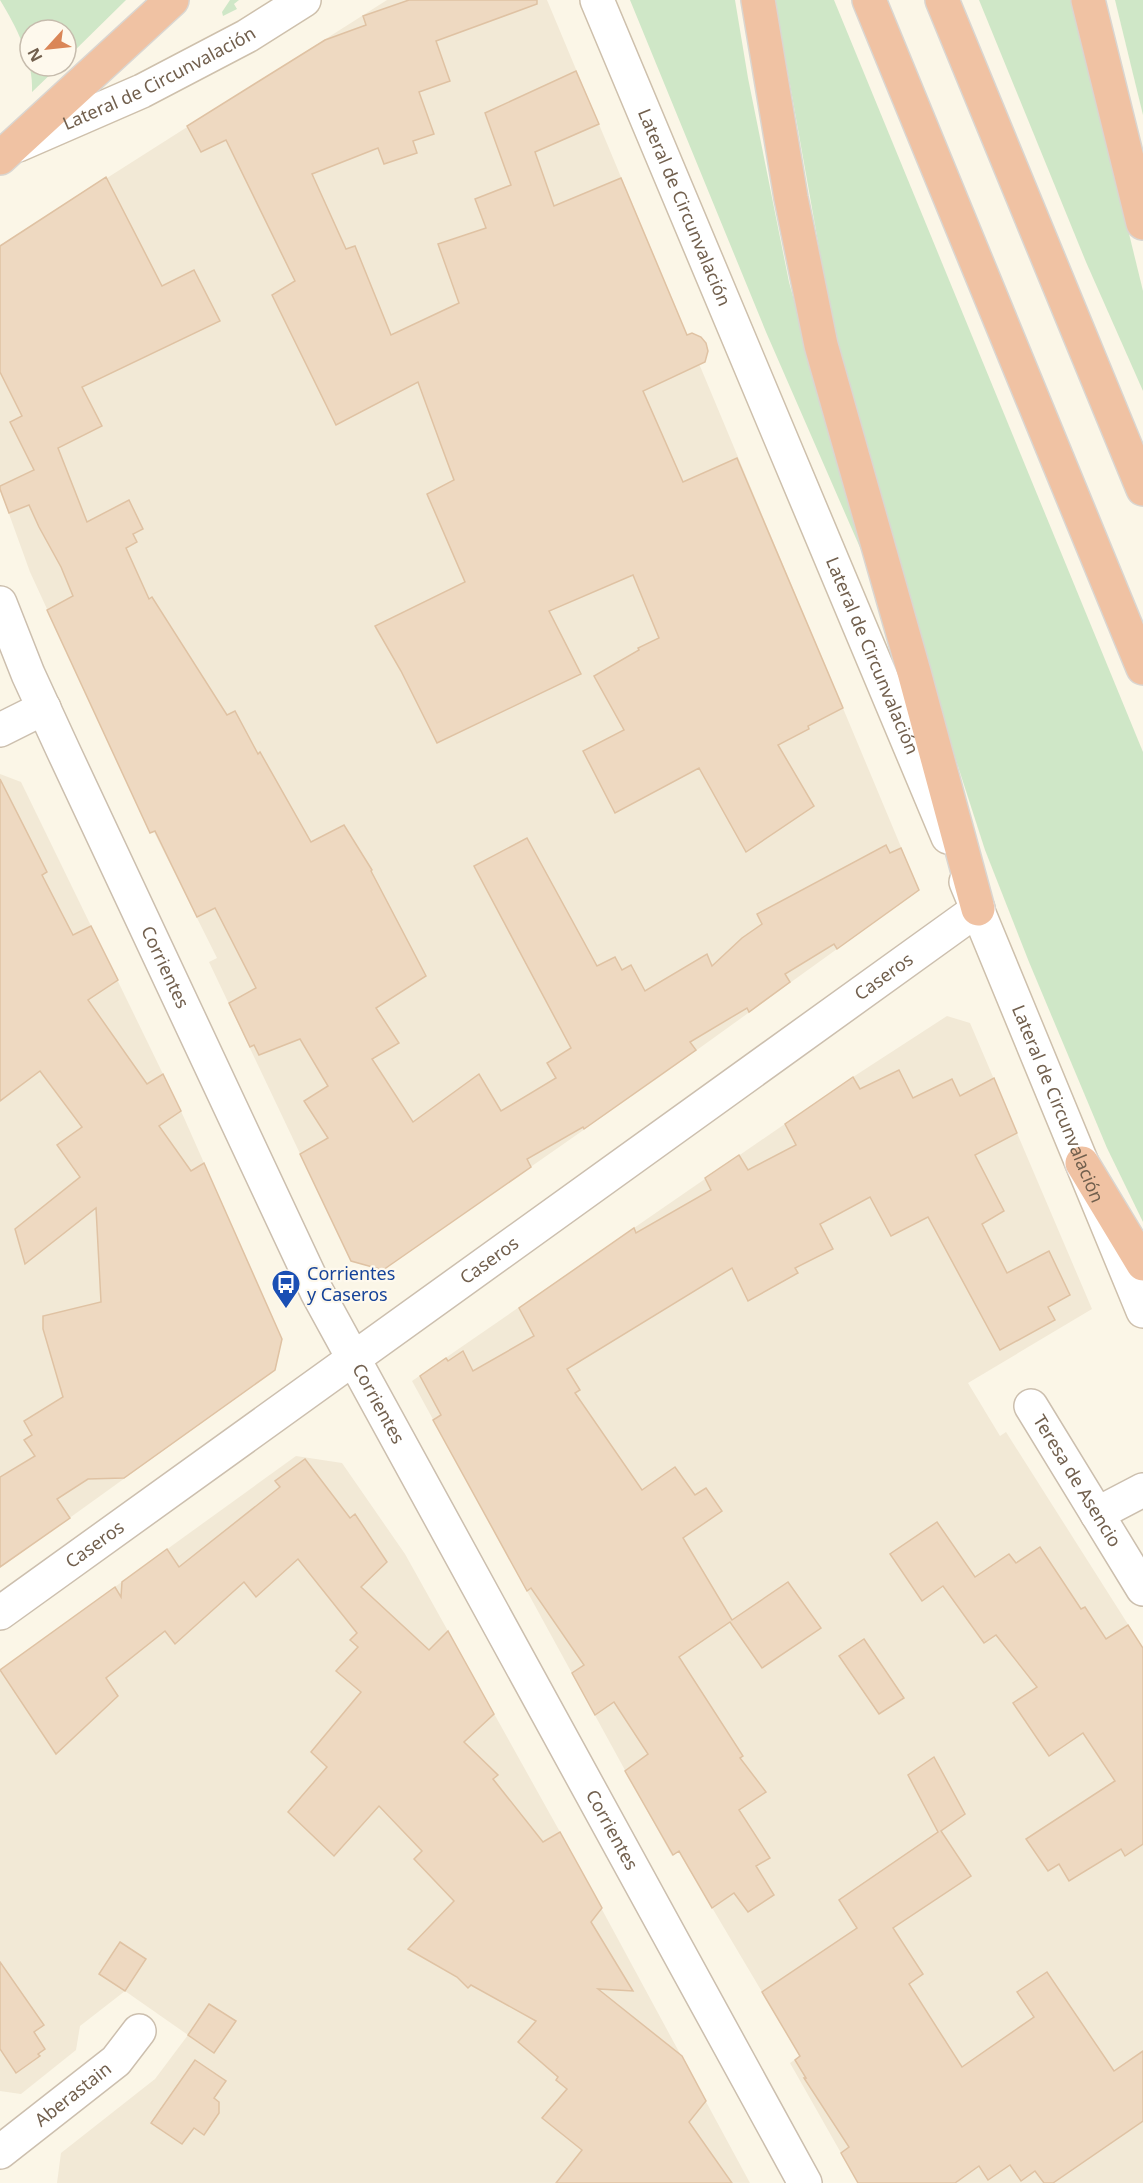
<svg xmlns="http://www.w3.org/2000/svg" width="1143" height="2183" font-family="'Noto Sans',sans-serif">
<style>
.residential{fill:#f2e9d6}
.green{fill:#cfe7c7}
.building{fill:#eed9c1;stroke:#dfc2a3;stroke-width:1.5}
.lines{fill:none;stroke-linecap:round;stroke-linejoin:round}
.street-casing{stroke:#ccbfae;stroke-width:36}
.secondary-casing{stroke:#cec0ac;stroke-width:36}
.highway-casing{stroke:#dad6d1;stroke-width:36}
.street{stroke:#fff;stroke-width:33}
.secondary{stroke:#fff;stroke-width:33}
.highway{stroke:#f0c2a3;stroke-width:33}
.labels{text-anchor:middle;stroke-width:4.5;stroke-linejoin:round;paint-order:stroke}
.street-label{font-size:18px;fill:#72604e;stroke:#fef9ed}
.transit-label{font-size:18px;fill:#164399;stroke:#fef9ed;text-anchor:start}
</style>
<rect width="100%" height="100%" fill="#fbf6e7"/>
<!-- residential -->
<g class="residential">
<path d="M387,0H547L919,890L658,1078L383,1270L351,1261L209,962L217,958L154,832L150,833L30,572L0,489V246Z"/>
<path d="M0,774L21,782L181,1111L282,1339L275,1370L0,1568Z"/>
<path d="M947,1016L970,1023L1092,1309L968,1383L1000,1436L1006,1432L1143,1648V2183H858L790,2063L800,2056L679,1852L672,1856L412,1381L853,1077Z"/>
<path d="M296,1456L342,1463L405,1554L560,1832L750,2183H57L61,2153L155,2079L188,2035L125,1991L80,2026L76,2050L21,2094L0,2091V1670Z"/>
</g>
<!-- green -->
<g class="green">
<path d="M0,0H126L66,59V30H30V66H59L32,92C34,61 16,26 0,0Z"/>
<path d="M230,0H239L234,4L237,9L223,16L222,12Z"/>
<path d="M630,0H735L748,78L789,282L865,559L766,332Z"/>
<path d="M775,0H834L1143,752V1222L1107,1148L1029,962L985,850L955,757L853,404L831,315Z"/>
<path d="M979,0H1072L1143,291V391L1086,262Z"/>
<path d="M1115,0H1143V115Z"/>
</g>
<!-- building -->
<g class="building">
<path d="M409,0H537V4L436,41L450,81L419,92L434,134L413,141L417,153L384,164L378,148L312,174L346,249L355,246L391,335L459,303L438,244L486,228L475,199L511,185L485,113L576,71L599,124L535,152L554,206L621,178L687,335L692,333L701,337L706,343L708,351L705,362L643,391L683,482L737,458L843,708L808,726L809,729L778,745L814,806L746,852L699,768L615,813L583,751L624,730L594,676L639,650L638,648L659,638L633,575L549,611L581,674L437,743L401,671L375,626L465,582L427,494L454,480L441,445L418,382L336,425L272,295L295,281L226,140L201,152L187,126L325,40L366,25L363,16Z"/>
<path d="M106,177L162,286L194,270L220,321L82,387L102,426L58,448L87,522L129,500L143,529L133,534L137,542L126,548L149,599L152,597L227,715L235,711L258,754L260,752L311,842L344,825L372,870L371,871L426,976L376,1008L399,1043L372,1059L413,1122L479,1074L501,1111L556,1078L547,1063L571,1048L474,866L527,838L597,966L615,957L622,970L631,965L645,991L707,954L712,966L742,938L762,924L757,914L886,845L890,853L901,848L919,890L837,949L834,944L785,974L790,982L749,1012L747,1008L690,1042L696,1050L584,1129L583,1127L527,1159L531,1167L383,1270L351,1261L300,1154L328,1138L304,1101L328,1086L300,1039L259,1055L254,1045L250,1047L229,1003L256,988L215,908L197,917L155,831L150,833L47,610L73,596L61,567L39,527L29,505L9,513L0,489V486L34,470L10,422L22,416L0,372V246Z"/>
<path d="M0,779L47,872L42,875L73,935L91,926L118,980L88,1000L147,1084L163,1074L181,1111L159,1126L191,1171L204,1163L282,1339L275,1370L124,1478L88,1479L57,1499L70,1518L0,1567V1477L35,1456L24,1440L32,1435L24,1421L63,1397L43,1329V1316L101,1302L96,1208L25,1264L15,1229L80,1177L57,1145L82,1127L40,1071L0,1101Z"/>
<path d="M899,1070L913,1098L952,1079L960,1096L994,1078L1017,1133L975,1155L1004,1211L982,1224L1007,1273L1049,1251L1070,1295L1048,1307L1055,1320L1000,1350L928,1217L891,1236L870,1197L820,1224L833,1249L795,1268L798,1273L748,1301L732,1268L567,1369L580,1390L575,1393L642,1490L675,1467L695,1495L706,1488L722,1511L683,1538L732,1620L788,1582L821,1628L762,1668L730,1622L679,1657L743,1756L740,1758L766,1792L739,1810L770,1858L756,1866L774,1895L748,1912L734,1893L712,1908L679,1851L673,1855L625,1771L648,1754L614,1702L595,1715L572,1673L584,1665L531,1588L527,1591L433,1420L441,1415L420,1376L446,1358L448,1361L463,1351L473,1371L534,1336L519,1308L634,1228L636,1233L711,1190L705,1178L739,1155L748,1170L796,1145L785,1124L853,1077L860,1089Z"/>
<path d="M305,1459L350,1518L355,1514L387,1562L361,1587L429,1650L448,1631L494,1714L464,1742L498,1775L493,1779L543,1842L560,1832L602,1908L591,1922L633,1991L598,1989L682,2056L706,2101L689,2122L732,2183H556L582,2150L542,2118L567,2089L556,2080L558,2077L518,2042L536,2021L471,1985L468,1988L457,1977L408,1949L454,1901L414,1859L422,1851L379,1806L334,1856L288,1812L327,1767L311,1752L361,1692L336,1671L358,1647L350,1640L357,1633L298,1559L256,1597L244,1582L175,1644L165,1631L106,1678L118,1696L56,1754L0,1670L115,1587L121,1597L122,1582L167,1549L179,1567L280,1487L275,1481Z"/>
<path d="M937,1522L975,1577L1009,1554L1016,1563L1040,1547L1081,1609L1085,1607L1106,1639L1128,1625L1143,1648V1844L1125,1856L1121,1849L1069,1881L1059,1864L1048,1871L1026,1839L1115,1781L1083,1733L1049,1756L1013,1703L1037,1687L996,1635L984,1643L943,1586L922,1601L890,1554Z"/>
<path d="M864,1639L904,1698L879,1714L839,1656Z"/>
<path d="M934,1757L965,1814L941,1831L971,1876L893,1928L923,1974L909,1984L962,2067L1034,2017L1017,1992L1047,1972L1114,2071L1143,2051V2121L1053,2183H1044L1035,2171L1021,2181L1010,2165L988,2180L979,2166L955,2183H858L841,2153L849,2147L804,2078H806L795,2060L800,2056L762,1992L857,1928L839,1900L938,1832L908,1775Z"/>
<path d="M120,1942L146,1959L125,1991L99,1974Z"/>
<path d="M0,1962L44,2025L34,2032L45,2049L38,2054L40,2056L16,2073L0,2049Z"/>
<path d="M209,2004L236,2021L214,2053L188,2035Z"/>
<path d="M195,2060L226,2081L214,2098L219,2102V2113L204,2135L194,2128L182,2144L151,2123Z"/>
</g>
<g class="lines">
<!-- street casing -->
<g class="street-casing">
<g id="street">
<path id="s1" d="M0,603L28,674L63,750L317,1292L805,2183"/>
<path d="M0,730L44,708"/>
<path id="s2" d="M1031,1406L1143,1589"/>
<path d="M1097,1514L1143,1490"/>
<path id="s3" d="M0,1613L978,909"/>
<path id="s4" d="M0,2152L116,2061L139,2031"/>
</g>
</g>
<!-- secondary casing -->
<g class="secondary-casing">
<g id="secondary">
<path id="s5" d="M597,0L948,837"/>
<path id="s6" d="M18,145L142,91L247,36L304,0"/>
<path id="s7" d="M966,882L1143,1311"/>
</g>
</g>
<!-- highway casing -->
<g class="highway-casing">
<g id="highway">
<path d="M758,0L791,198L821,345L914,672L978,909"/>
<path d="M869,0L1143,668"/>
<path d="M942,0L1143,489"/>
<path d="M1088,0L1143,223"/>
<path d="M0,158L172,0"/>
<path d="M1082,1163L1143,1264"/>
</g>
</g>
<!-- street -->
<use href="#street" class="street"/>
<!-- secondary -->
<use href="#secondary" class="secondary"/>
<!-- highway -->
<use href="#highway" class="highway"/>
</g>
<!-- icons -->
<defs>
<g id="bus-pin" transform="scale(1.5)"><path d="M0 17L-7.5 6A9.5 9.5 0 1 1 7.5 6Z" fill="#1a4fb4" stroke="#fef9ed"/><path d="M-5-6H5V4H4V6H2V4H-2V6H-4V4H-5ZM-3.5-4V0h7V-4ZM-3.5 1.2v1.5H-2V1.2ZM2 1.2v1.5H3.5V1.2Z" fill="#fff"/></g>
</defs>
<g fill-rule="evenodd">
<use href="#bus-pin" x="286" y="1284"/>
</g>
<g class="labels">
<!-- street labels -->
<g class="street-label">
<text dy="6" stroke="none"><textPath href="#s6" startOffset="156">Lateral de Circunvalación</textPath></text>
<text dy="6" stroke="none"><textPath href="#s5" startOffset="225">Lateral de Circunvalación</textPath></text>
<text dy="6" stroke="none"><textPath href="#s5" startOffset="711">Lateral de Circunvalación</textPath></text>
<text dy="6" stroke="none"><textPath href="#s1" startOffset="400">Corrientes</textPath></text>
<text dy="6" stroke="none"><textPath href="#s3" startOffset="1089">Caseros</textPath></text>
<text dy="6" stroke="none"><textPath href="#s7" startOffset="240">Lateral de Circunvalación</textPath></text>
<text dy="6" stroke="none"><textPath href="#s3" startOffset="603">Caseros</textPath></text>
<text dy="6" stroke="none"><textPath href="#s1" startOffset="886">Corrientes</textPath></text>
<text dy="6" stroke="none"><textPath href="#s2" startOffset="88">Teresa de Asencio</textPath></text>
<text dy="6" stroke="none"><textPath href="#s3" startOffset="117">Caseros</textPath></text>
<text dy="6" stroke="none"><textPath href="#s1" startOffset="1372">Corrientes</textPath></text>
<text dy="6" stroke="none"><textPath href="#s4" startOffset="93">Aberastain</textPath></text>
</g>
<!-- transit labels -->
<g class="transit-label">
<text x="307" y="1280">Corrientes<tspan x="307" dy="21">y Caseros</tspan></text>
</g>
</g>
<!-- north arrow -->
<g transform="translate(48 48) rotate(243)"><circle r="28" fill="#fef9ed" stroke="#c6bcad" stroke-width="1.5"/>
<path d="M0-4.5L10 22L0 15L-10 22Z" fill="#da8657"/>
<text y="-9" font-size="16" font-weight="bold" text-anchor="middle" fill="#72604e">N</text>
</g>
</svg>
